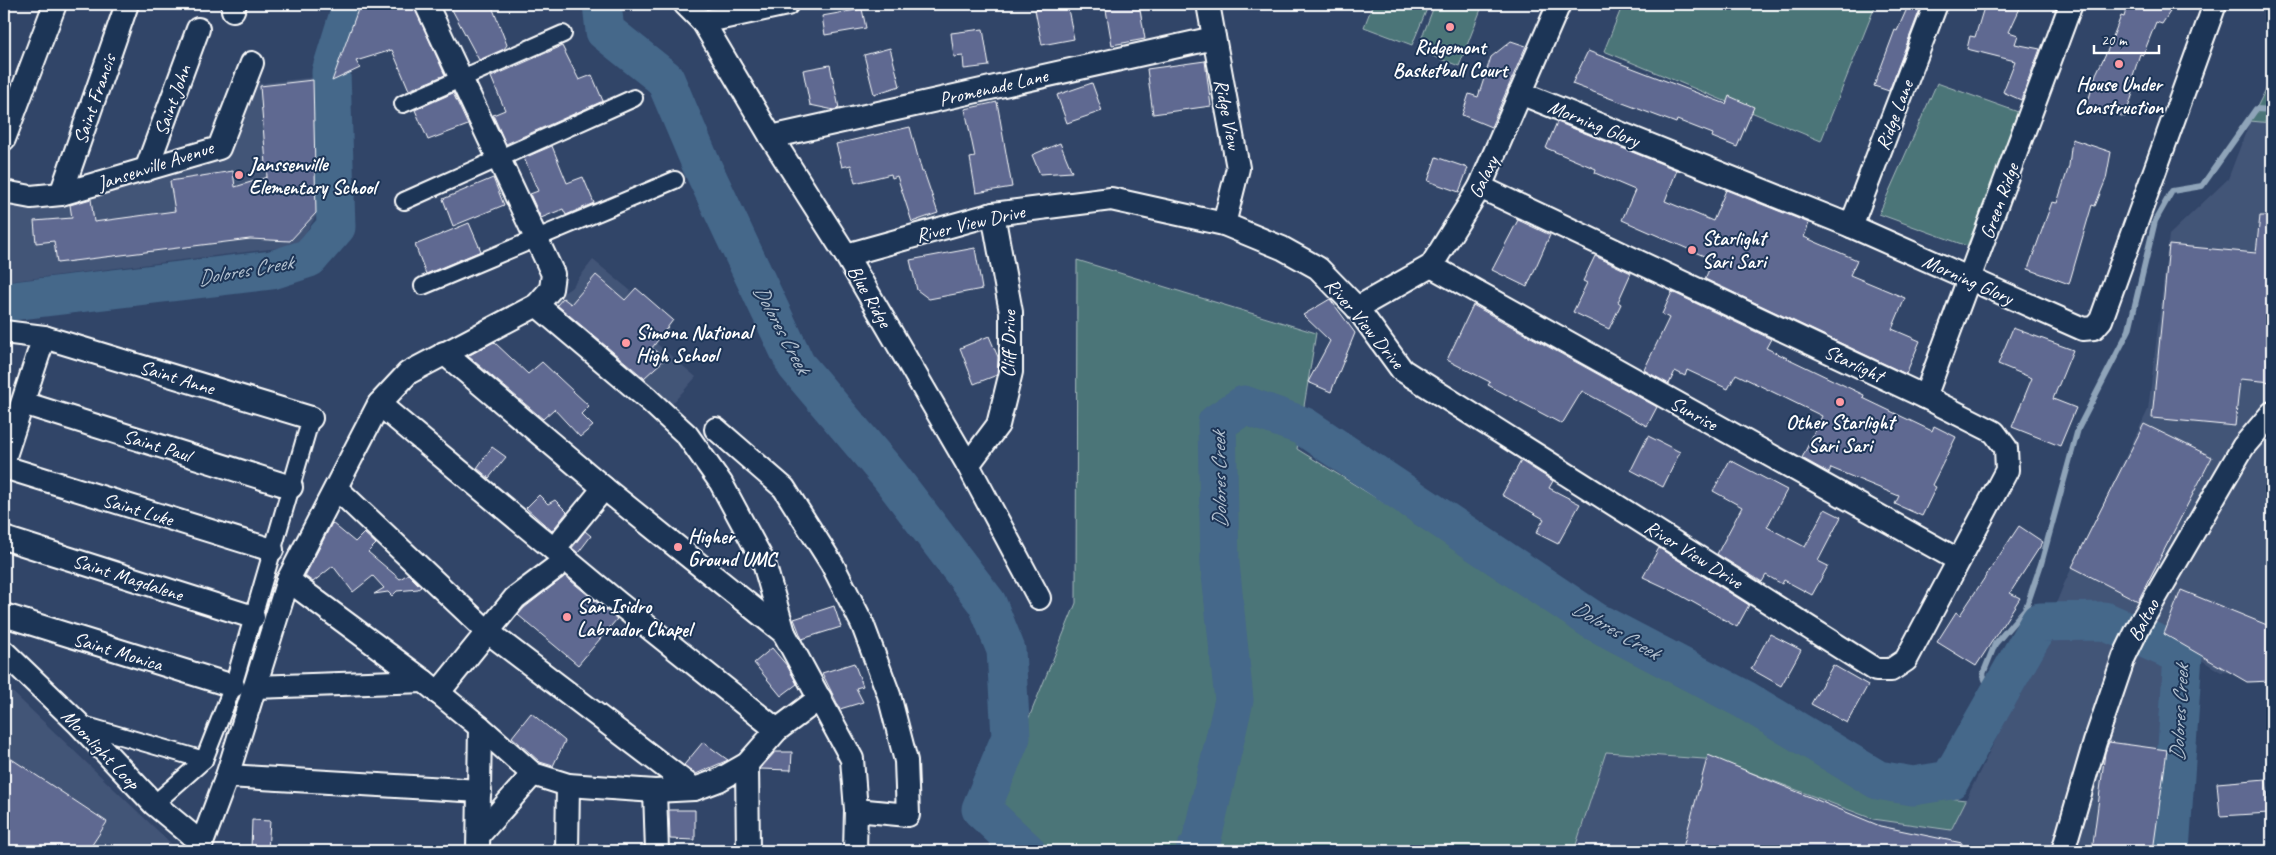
<svg xmlns="http://www.w3.org/2000/svg" width="2276" height="855" font-family="Caveat,sans-serif">
<style>
.built{fill:#435477}
.green{fill:#4c7478;stroke:#a6babc}
.lines{fill:none;stroke-linecap:round;stroke-linejoin:round}
.stream{stroke:#8fa4b9;stroke-width:6}
.river{stroke:#44678a;stroke-width:39}
.building{fill:#5f6991;stroke:#fff}
.pedestrian-casing{stroke:#fff;stroke-width:20}
.minor-casing{stroke:#fff;stroke-width:26}
.pedestrian{stroke:#1d3557;stroke-width:16}
.minor{stroke:#1d3557;stroke-width:22}
.poi-dot{fill:#ff9aa2;stroke:#1d3557;stroke-width:2}
.labels{text-anchor:middle;stroke-width:4;stroke-linejoin:round;paint-order:stroke}
.poi-label{font-size:20px;font-weight:bold;fill:#fff;stroke:#1d3557;text-anchor:start}
.street-label{font-size:20px;fill:#fff;stroke:#1d3557}
.water-label{font-size:21px;font-style:italic;fill:#b4c2d0;stroke:#1d3557}
</style>
<rect width="100%" height="100%" fill="#314568"/>
<filter id="ink" filterUnits="userSpaceOnUse"><feTurbulence type="fractalNoise" baseFrequency=".02" numOctaves="2"/><feDisplacementMap in="SourceGraphic" scale="10" xChannelSelector="R" yChannelSelector="G"/><feConvolveMatrix kernelMatrix="1 2 1 2 8 2 1 2 1" color-interpolation-filters="sRGB"/></filter>
<g filter="url(#ink)">
<!-- built -->
<g class="built">
<path d="M316,77L320,195L318,213L306,232L294,246L4,282V223L11,203L45,209L229,154L256,84Z"/>
<path d="M2250,121L2272,123V675L2221,672L2180,647L2165,851H1574L1606,752L1718,760L1951,830L2021,688L2064,584L2148,410L2169,235L2228,179Z"/>
<path d="M593,260L631,291L617,310L696,377L671,405L548,303L571,288Z"/>
<path d="M4,684L179,851H4Z"/>
</g>
<!-- green -->
<g class="green">
<path d="M1373,4H1429L1412,45L1364,27Z"/>
<path d="M1435,4H1483L1459,66L1417,50Z"/>
<path d="M1623,4H1876L1821,141L1604,51Z"/>
<path d="M2272,77V123L2250,121Z"/>
<path d="M1937,83L2021,113L1967,246L1879,214Z"/>
<path d="M1077,260L1316,333L1297,449L1690,692L1892,792L1966,800L1951,830L1873,819L1718,760L1606,752L1574,851H989L992,840L994,803L1076,603Z"/>
</g>
<g class="lines">
<!-- stream -->
<path class="stream" d="M1994,703L1983,674L1995,644L2026,608L2041,564L2078,429L2129,330L2155,221L2172,191L2202,186L2256,109L2272,110"/>
<!-- river -->
<g class="river">
<path d="M602,4L605,31L665,79L701,164L796,365L890,476L987,603L1006,650L1011,737L981,809L1026,851"/>
<path d="M4,302L272,270L309,258L336,227L331,72L352,4"/>
<path d="M1195,851L1200,847L1234,700L1220,564L1217,423L1244,405L1303,426L1594,621L1745,700L1878,780L1913,786L1950,780L2040,622L2104,621L2183,655L2170,851"/>
</g>
</g>
<!-- building -->
<g class="building">
<path d="M360,4H413L445,75L409,90L392,50L356,61L360,68L332,81Z"/>
<path d="M449,4H491L507,45L504,49L479,60Z"/>
<path d="M1067,4L1074,39L1042,45L1035,10Z"/>
<path d="M1105,4H1139L1145,39L1112,45Z"/>
<path d="M1909,4H1922L1889,91L1874,86L1895,30L1897,31Z"/>
<path d="M1985,4H2022L2009,32L2018,35L2015,44L2040,49L2021,100L2003,92L2015,61L1967,49L1970,36L1975,37Z"/>
<path d="M2113,4H2175L2162,24L2156,22L2143,55L2140,54L2128,91L2133,93L2125,117L2087,105L2096,74L2109,47L2121,16L2124,17L2126,10Z"/>
<path d="M862,9L866,28L825,35L822,16Z"/>
<path d="M983,29L989,66L964,69L963,56L954,57L951,33Z"/>
<path d="M1511,41L1526,46L1491,127L1462,115L1469,94L1478,97L1491,57Z"/>
<path d="M562,46L579,80L592,75L603,101L506,144L493,115L505,110L491,77Z"/>
<path d="M890,48L900,86L874,94L864,55Z"/>
<path d="M1588,51L1726,104L1729,96L1754,107L1737,147L1712,137L1713,134L1677,120L1676,123L1572,84Z"/>
<path d="M1205,61L1211,106L1153,114L1147,69Z"/>
<path d="M830,65L839,108L834,110L810,105L803,70Z"/>
<path d="M313,80L316,213L290,241L250,239L57,263L54,241L36,243L34,221L72,218L70,205L91,199L94,222L175,211L170,181L233,171L235,187L267,177L260,86Z"/>
<path d="M1092,83L1102,111L1067,123L1057,95Z"/>
<path d="M453,93L468,125L428,140L415,110Z"/>
<path d="M997,102L1012,187L976,193L970,158L975,157L965,109Z"/>
<path d="M1557,122L1677,170L1665,201L1713,221L1726,190L1809,223L1804,237L1857,260L1850,275L1905,298L1892,329L1920,341L1906,374L1705,279L1713,260L1622,220L1635,190L1595,173L1596,169L1546,148Z"/>
<path d="M910,127L922,172H924L938,213L912,222L897,176L892,178L891,174L855,183L851,165L842,167L836,144Z"/>
<path d="M2072,139L2111,152L2106,179L2095,206L2092,205L2069,284L2028,269L2052,202L2057,203L2069,166Z"/>
<path d="M1060,143L1072,172L1040,174L1032,155Z"/>
<path d="M552,146L567,183L583,177L594,203L566,215L563,209L541,218L530,194L538,191L524,158Z"/>
<path d="M1436,157L1468,168L1459,192L1428,181Z"/>
<path d="M493,178L504,205L453,226L443,199Z"/>
<path d="M2260,216H2272V382L2240,379L2235,426L2152,418L2169,245L2256,253Z"/>
<path d="M1518,220L1550,235L1527,287L1492,270Z"/>
<path d="M469,223L481,251L426,274L415,245Z"/>
<path d="M975,248L982,289L929,299L917,290L910,260Z"/>
<path d="M1595,256L1631,273L1618,302L1621,304L1609,329L1573,312L1587,283L1583,281Z"/>
<path d="M596,275L625,300L636,288L673,320L652,348L665,359L644,378L557,305L563,298L571,304Z"/>
<path d="M1672,292L1771,339L1766,348L1864,395L1863,398L1932,431L1934,426L1956,437L1932,485L1936,487L1922,516L1895,504L1899,496L1831,468L1829,473L1802,458L1822,416L1736,374L1728,389L1687,370L1685,376L1675,371L1669,384L1644,370L1669,318L1662,314Z"/>
<path d="M1330,299L1355,333L1331,392L1308,382L1330,341L1303,315Z"/>
<path d="M1473,305L1657,407L1647,426L1582,391L1562,424L1488,385L1490,382L1447,360Z"/>
<path d="M2013,328L2073,350L2053,399L2076,408L2060,446L2012,427L2032,378L1998,364Z"/>
<path d="M989,336L998,357L997,375L974,384L960,348Z"/>
<path d="M494,342L528,374L542,362L589,406L581,414L593,426L580,437L554,409L543,419L468,356Z"/>
<path d="M2144,424L2212,457L2138,601L2072,567Z"/>
<path d="M1648,436L1680,452L1663,487L1631,470Z"/>
<path d="M492,447L506,457L489,478L477,468Z"/>
<path d="M1730,460L1787,490L1767,527L1805,547L1825,509L1841,517L1818,561L1828,566L1812,595L1784,580L1782,584L1766,575L1762,582L1717,554L1742,507L1713,491Z"/>
<path d="M1521,461L1553,481L1549,488L1580,504L1558,544L1536,533L1544,519L1502,495Z"/>
<path d="M539,495L548,504L555,500L567,512L552,531L526,508Z"/>
<path d="M332,523L355,542L364,533L376,544L368,552L400,579L408,574L421,587L418,589L397,591L392,596L388,592L374,594L384,588L373,576L353,592L333,566L313,582L305,576Z"/>
<path d="M2019,526L2043,542L2010,593L2020,598L1976,666L1937,642L1956,612L1960,615Z"/>
<path d="M585,531L591,536L578,553L572,548Z"/>
<path d="M1659,548L1749,605L1737,627L1671,590L1643,577Z"/>
<path d="M565,576L617,619L578,665L518,615L524,608Z"/>
<path d="M2181,590L2272,627V681L2247,682L2164,634Z"/>
<path d="M834,606L841,627L802,639L794,619Z"/>
<path d="M1770,634L1801,650L1781,686L1751,669Z"/>
<path d="M772,648L788,667L797,684L781,696L754,663Z"/>
<path d="M854,663L863,686L856,688L863,702L840,709L822,673Z"/>
<path d="M1833,665L1868,685L1847,723L1811,704Z"/>
<path d="M531,713L565,741L553,766L540,762L512,737Z"/>
<path d="M703,742L728,760L696,774L684,765Z"/>
<path d="M2109,742L2167,750L2153,851H2092L2105,753Z"/>
<path d="M775,752H792L791,770L760,769Z"/>
<path d="M4,754L107,822L88,851H4Z"/>
<path d="M1708,755L1880,826L1962,843L1961,851H1682Z"/>
<path d="M2266,779L2269,813L2220,816L2217,783Z"/>
<path d="M669,810H695V840L670,839Z"/>
<path d="M252,820L270,821L268,850L251,849Z"/>
</g>
<g class="lines">
<!-- pedestrian casing -->
<g class="pedestrian-casing">
<g id="pedestrian">
<path d="M403,104L563,34"/>
<path d="M404,201L634,98"/>
<path d="M423,286L675,180"/>
<path d="M80,724L204,760"/>
<path d="M154,804L204,760L233,686L311,418"/>
</g>
</g>
<!-- minor casing -->
<g class="minor-casing">
<g id="minor">
<path d="M685,4L703,22L771,137L846,255L968,465L1039,598"/>
<path d="M1208,4L1238,168L1224,224"/>
<path d="M233,10L235,4"/>
<path d="M703,22L787,4"/>
<path d="M1520,93L1851,226L2083,329L2094,328L2101,320L2215,4"/>
<path d="M771,137L1214,38"/>
<path d="M4,139L55,4"/>
<path d="M146,170L198,29"/>
<path d="M4,192L31,197L61,194L219,148L252,63"/>
<path d="M61,194L127,4"/>
<path d="M1851,226L1936,4"/>
<path d="M846,255L993,214L1111,199L1224,224L1282,248L1318,268L1357,308L1402,370L1876,670H1891L1906,660L2007,470L2006,448L1994,432L1925,397L1480,187"/>
<path d="M1431,266L1958,560"/>
<path d="M537,305L648,399L687,435L721,483L764,563L784,633L852,759L856,810L855,851"/>
<path d="M1357,308L1431,266L1480,187L1559,4"/>
<path d="M4,332L44,337L311,418"/>
<path d="M444,353L604,488L784,633"/>
<path d="M1925,397L2071,4"/>
<path d="M23,403L291,487"/>
<path d="M379,404L617,602L777,730"/>
<path d="M716,429L784,488L832,564L862,623L889,695L906,761L908,815L856,810"/>
<path d="M4,459L44,337"/>
<path d="M968,465L998,425L1011,372V312L993,214"/>
<path d="M4,467L272,550"/>
<path d="M336,488L488,632L694,789"/>
<path d="M4,538L253,617"/>
<path d="M554,549L604,488"/>
<path d="M288,580L424,681L480,727L533,774L568,785L655,791L694,789L703,786L719,780L747,764L777,730L820,698"/>
<path d="M4,615L233,686"/>
<path d="M4,652L78,723L154,804L201,843"/>
<path d="M255,687L424,681"/>
<path d="M438,693L515,598L555,568"/>
<path d="M747,764L748,851"/>
<path d="M227,776L480,791"/>
<path d="M655,791L657,851"/>
<path d="M479,835L533,774"/>
<path d="M199,851L227,776L288,580L379,404L408,373L537,305L551,289L553,274L426,4"/>
<path d="M478,851L480,727"/>
<path d="M567,851L568,785"/>
<path d="M2063,851L2095,742L2124,657L2141,622L2243,447L2272,413"/>
</g>
</g>
<!-- pedestrian -->
<use href="#pedestrian" class="pedestrian"/>
<!-- minor -->
<use href="#minor" class="minor"/>
</g>
</g>
<!-- markers -->
<g class="poi-dot">
<circle cx="1450" cy="27" r="5"/>
<circle cx="2119" cy="64" r="5"/>
<circle cx="239" cy="175" r="5"/>
<circle cx="1692" cy="250" r="5"/>
<circle cx="626" cy="343" r="5"/>
<circle cx="1840" cy="402" r="5"/>
<circle cx="678" cy="547" r="5"/>
<circle cx="567" cy="617" r="5"/>
</g>
<g class="labels">
<!-- poi labels -->
<g class="poi-label">
<text x="1450" y="54" text-anchor="middle">Ridgemont<tspan x="1450" dy="23">Basketball Court</tspan></text>
<text x="2119" y="91" text-anchor="middle">House Under<tspan x="2119" dy="23">Construction</tspan></text>
<text x="249" y="171">Janssenville<tspan x="249" dy="23">Elementary School</tspan></text>
<text x="1702" y="245">Starlight<tspan x="1702" dy="23">Sari Sari</tspan></text>
<text x="636" y="339">Simona National<tspan x="636" dy="23">High School</tspan></text>
<text x="1840" y="429" text-anchor="middle">Other Starlight<tspan x="1840" dy="23">Sari Sari</tspan></text>
<text x="688" y="543">Higher<tspan x="688" dy="23">Ground UMC</tspan></text>
<text x="577" y="613">San Isidro<tspan x="577" dy="23">Labrador Chapel</tspan></text>
</g>
<!-- street labels -->
<g class="street-label">
<text transform="translate(993 87) rotate(-13)" y="7">Promenade Lane</text>
<text transform="translate(94 99) rotate(-71)" y="7">Saint Francis</text>
<text transform="translate(172 100) rotate(-70)" y="7">Saint John</text>
<text transform="translate(1228 114) rotate(79)" y="7">Ridge View</text>
<text transform="translate(1894 115) rotate(-69)" y="7">Ridge Lane</text>
<text transform="translate(1594 123) rotate(22)" y="7">Morning Glory</text>
<text transform="translate(155 165) rotate(-18)" y="7">Jansenville Avenue</text>
<text transform="translate(1483 177) rotate(-64)" y="7">Galaxy</text>
<text transform="translate(1999 201) rotate(-70)" y="7">Green Ridge</text>
<text transform="translate(970 223) rotate(-13)" y="7">River View Drive</text>
<text transform="translate(1968 279) rotate(24)" y="7">Morning Glory</text>
<text transform="translate(870 296) rotate(60)" y="7">Blue Ridge</text>
<text transform="translate(1365 323) rotate(50)" y="7">River View Drive</text>
<text transform="translate(1008 344) rotate(-89)" y="7">Cliff Drive</text>
<text transform="translate(1854 363) rotate(25)" y="7">Starlight</text>
<text transform="translate(177 377) rotate(17)" y="7">Saint Anne</text>
<text transform="translate(1694 413) rotate(29)" y="7">Sunrise</text>
<text transform="translate(157 445) rotate(17)" y="7">Saint Paul</text>
<text transform="translate(138 509) rotate(17)" y="7">Saint Luke</text>
<text transform="translate(1694 554) rotate(32)" y="7">River View Drive</text>
<text transform="translate(128 577) rotate(18)" y="7">Saint Magdalene</text>
<text transform="translate(2143 620) rotate(-62)" y="7">Baltao</text>
<text transform="translate(118 651) rotate(17)" y="7">Saint Monica</text>
<text transform="translate(101 749) rotate(46)" y="7">Moonlight Loop</text>
</g>
<!-- water labels -->
<g class="water-label">
<text transform="translate(245 270) rotate(-10)" y="7">Dolores Creek</text>
<text transform="translate(782 329) rotate(62)" y="7">Dolores Creek</text>
<text transform="translate(1219 480) rotate(-91)" y="7">Dolores Creek</text>
<text transform="translate(1616 630) rotate(30)" y="7">Dolores Creek</text>
<text transform="translate(2179 713) rotate(-87)" y="7">Dolores Creek</text>
</g>
</g>
<!-- margin -->
<rect width="2276" height="855" fill="none" stroke="#1d3557" stroke-width="20"/>
<rect x="10" y="10" width="2256" height="835" fill="none" stroke="#fff" stroke-width="2" filter="url(#ink)"/>
<!-- scale -->
<path d="M2094 45v8h65v-8" fill="none" stroke="#ffffff" stroke-width="2.5"/>
<text x="2101" y="45" font-size="15" fill="#ffffff" stroke="#1d3557" stroke-width="4" paint-order="stroke">20 m</text>
</svg>
